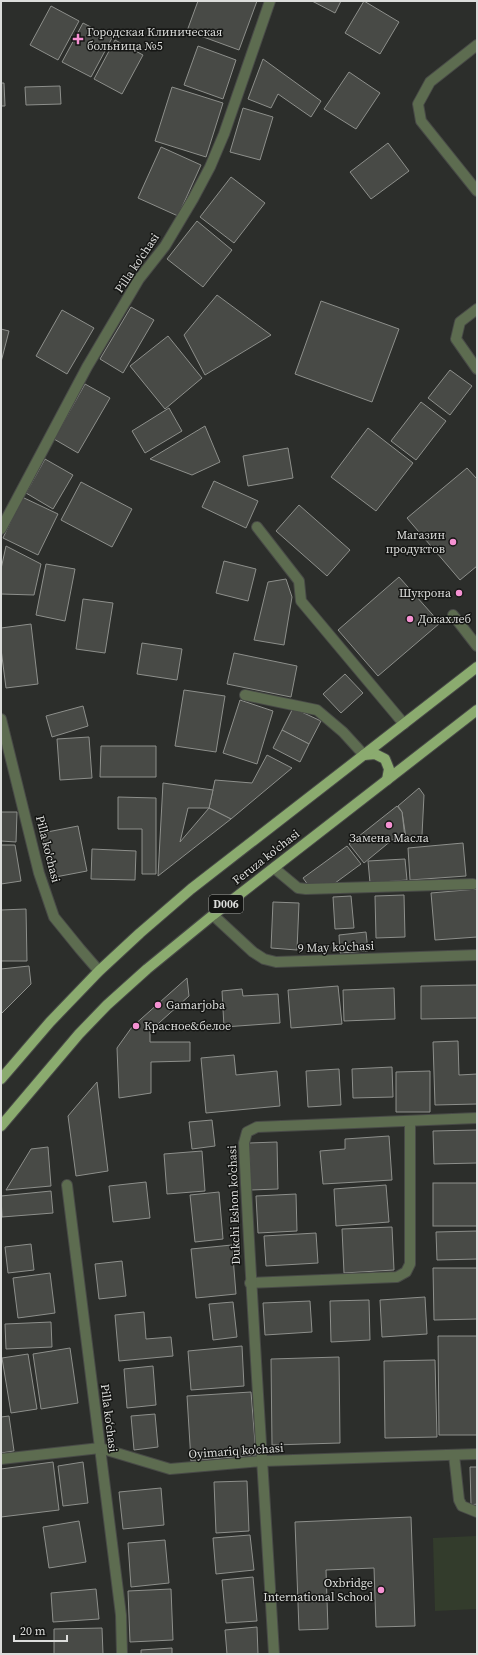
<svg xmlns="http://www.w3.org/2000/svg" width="478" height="1655" font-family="'Source Serif 4',serif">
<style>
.green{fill:#333c2c}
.building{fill:#484a46;stroke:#8d8f8b;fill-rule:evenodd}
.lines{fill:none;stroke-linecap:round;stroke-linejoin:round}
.minor-casing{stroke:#484a47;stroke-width:12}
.major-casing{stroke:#484a47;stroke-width:12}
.minor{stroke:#5d6c50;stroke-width:10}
.major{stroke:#8bab6f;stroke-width:10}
.poi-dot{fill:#f591d2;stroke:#151614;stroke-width:1.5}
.labels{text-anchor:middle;stroke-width:3;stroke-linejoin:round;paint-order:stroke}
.shield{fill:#151614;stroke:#a0a19f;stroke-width:1}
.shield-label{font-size:11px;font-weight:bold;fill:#dcdddb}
.poi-label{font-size:12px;fill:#dcdddb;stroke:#151614;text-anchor:start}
.street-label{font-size:12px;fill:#dcdddb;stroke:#151614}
</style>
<rect width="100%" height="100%" fill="#2c2e2b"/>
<!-- green -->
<path class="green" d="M476,1536L477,1609L435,1611L433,1538Z"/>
<!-- building -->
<g class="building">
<path d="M198,1H257L239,50L187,31Z"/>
<path d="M312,1H341L335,13Z"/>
<path d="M364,1L399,22L380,54L345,33Z"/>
<path d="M51,6L79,21L58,60L30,45Z"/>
<path d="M83,23L112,38L91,77L62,62Z"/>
<path d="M115,40L143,55L122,94L94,79Z"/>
<path d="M198,46L236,60L223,99L184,85Z"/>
<path d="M263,59L321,101L311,117L278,94L271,108L248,99Z"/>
<path d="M349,72L380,93L356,129L324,109Z"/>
<path d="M1,83H4L5,106H1Z"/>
<path d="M60,86L61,104L26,105L25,87Z"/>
<path d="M172,87L223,103L206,157L155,141Z"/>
<path d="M243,108L273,117L260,160L230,152Z"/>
<path d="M388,143L409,171L371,199L350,172Z"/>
<path d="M161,147L201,165L178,216L138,198Z"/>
<path d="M231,177L265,203L234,243L200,217Z"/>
<path d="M197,221L232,250L203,287L167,259Z"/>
<path d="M217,295L271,335L205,375L184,335Z"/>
<path d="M321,301L399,329L372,402L295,374Z"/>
<path d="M131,307L154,320L123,373L100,359Z"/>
<path d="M62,310L94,328L67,374L36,356Z"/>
<path d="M1,329L9,331L1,362Z"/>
<path d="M168,336L202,378L165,409L130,366Z"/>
<path d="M450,370L472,386L450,415L428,398Z"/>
<path d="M85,384L110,398L78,453L54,439Z"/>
<path d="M421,402L446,421L416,460L391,441Z"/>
<path d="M169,408L182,431L145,453L132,431Z"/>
<path d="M205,426L220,462L192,475L150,459Z"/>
<path d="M368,428L413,463L376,511L331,477Z"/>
<path d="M288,448L293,478L248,486L243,456Z"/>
<path d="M45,459L73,475L53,509L26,493Z"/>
<path d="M467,468L477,479V566L460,580L407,518Z"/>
<path d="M214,481L258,501L246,528L202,507Z"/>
<path d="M81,482L132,509L112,547L61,520Z"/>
<path d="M22,497L58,514L38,555L3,538Z"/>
<path d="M299,505L350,550L327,576L276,531Z"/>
<path d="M6,546L41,564L34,595L1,594V569Z"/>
<path d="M224,561L256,569L248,601L216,593Z"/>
<path d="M46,564L75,569L65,621L36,615Z"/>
<path d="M399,577L440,623L378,676L338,630Z"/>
<path d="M286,579L292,597L284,645L254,640L268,582Z"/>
<path d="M83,599L113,603L105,653L76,649Z"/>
<path d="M31,624L38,684L6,688L1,649V628Z"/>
<path d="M142,643L182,649L177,680L137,674Z"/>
<path d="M234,653L297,666L291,697L227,684Z"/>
<path d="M345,674L363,693L341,713L323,694Z"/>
<path d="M184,690L225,696L216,752L175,746Z"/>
<path d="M240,700L273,711L257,764L223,753Z"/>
<path d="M83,706L88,726L52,737L46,716Z"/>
<path d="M293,708L321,721L309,744L282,730Z"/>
<path d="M282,730L309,744L300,762L273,748Z"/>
<path d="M89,737L92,778L60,780L57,739Z"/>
<path d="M101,746H156V777H100Z"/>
<path d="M267,755L292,768L231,819L209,808L215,780L252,783Z"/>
<path d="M163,783L213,790L209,808L231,819L158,876ZM188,808H209L180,842Z"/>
<path d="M419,788L424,795L422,835L406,838L402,812L398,806Z"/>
<path d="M118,797L156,798V874H142V829H118Z"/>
<path d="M397,806L402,812L405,838L392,840L364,863L349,844Z"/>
<path d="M1,812H17L16,842L1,841Z"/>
<path d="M78,826L87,871L50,878L42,833Z"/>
<path d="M463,843L466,876L410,880L408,848Z"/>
<path d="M1,845H15L21,881L1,884Z"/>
<path d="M347,846L361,864L331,886L308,885L303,878Z"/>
<path d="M92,849L136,851L135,880L91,879Z"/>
<path d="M405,859L407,880L370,883L368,861Z"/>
<path d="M477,889V937L435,940L431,893Z"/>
<path d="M404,895L405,937L376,938L375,896Z"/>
<path d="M351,896L354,928L335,929L333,897Z"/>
<path d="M273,902L299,903L297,950L271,948Z"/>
<path d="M26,909L27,961H1V910Z"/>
<path d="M366,932L368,951L340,953L339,935Z"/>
<path d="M29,966L31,984L1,1014V969Z"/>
<path d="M187,978L189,996L150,1031V1042H190V1061L151,1062V1093L119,1098L117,1048L132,1027Z"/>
<path d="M477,985V1018L421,1019V986Z"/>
<path d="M338,986L342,1024L291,1028L288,990Z"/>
<path d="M394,988L395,1019L344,1021L343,990Z"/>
<path d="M242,989L243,996L278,994L280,1023L224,1027L222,991Z"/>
<path d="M458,1041L459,1075L477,1074V1104L435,1105L433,1042Z"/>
<path d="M234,1055L236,1075L277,1071L280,1106L206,1113L201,1058Z"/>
<path d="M392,1067L393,1097L353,1098L352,1069Z"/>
<path d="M339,1069L341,1105L308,1107L306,1071Z"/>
<path d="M430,1071V1112H396V1072Z"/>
<path d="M97,1082L108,1171L76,1176L68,1116Z"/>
<path d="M212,1120L215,1146L192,1149L189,1122Z"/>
<path d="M477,1130V1163L434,1164L433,1131Z"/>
<path d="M389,1136L392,1180L323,1184L320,1151L345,1149V1139Z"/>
<path d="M277,1142L278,1189L251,1190L249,1143Z"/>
<path d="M48,1147L51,1186L6,1190L31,1149Z"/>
<path d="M202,1151L205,1191L167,1194L164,1154Z"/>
<path d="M146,1182L150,1218L113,1222L109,1186Z"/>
<rect x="433" y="1183" width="44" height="43"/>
<path d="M386,1185L389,1222L336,1226L334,1189Z"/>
<path d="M51,1191L53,1213L2,1217L1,1196Z"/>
<path d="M219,1192L223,1239L195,1242L190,1195Z"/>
<path d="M296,1194L297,1231L258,1233L256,1196Z"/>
<path d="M392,1227L394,1270L344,1273L342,1229Z"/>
<path d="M477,1231V1259L437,1260L436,1232Z"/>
<path d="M316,1233L318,1263L266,1266L264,1236Z"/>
<path d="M31,1244L34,1270L8,1273L5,1247Z"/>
<path d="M232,1245L236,1294L196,1298L191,1249Z"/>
<path d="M122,1261L126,1296L99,1299L95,1264Z"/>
<path d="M433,1268H477V1319L434,1320Z"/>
<path d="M50,1273L55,1313L18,1318L13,1278Z"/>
<path d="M425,1297L427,1334L382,1337L380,1300Z"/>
<path d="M369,1300L370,1340L331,1342L330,1301Z"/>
<path d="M310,1301L312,1332L265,1335L263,1303Z"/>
<path d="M233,1302L237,1337L213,1340L209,1304Z"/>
<path d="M144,1312L146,1339L171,1337L173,1356L119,1361L115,1315Z"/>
<path d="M51,1322L52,1347L6,1349L5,1324Z"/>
<path d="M438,1336H477V1435H439Z"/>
<path d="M242,1346L244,1386L191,1390L188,1351Z"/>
<path d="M70,1348L78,1403L41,1409L33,1354Z"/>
<path d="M28,1354L37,1409L11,1413L2,1358Z"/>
<path d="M339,1357L340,1443L272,1445L271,1359Z"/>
<path d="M435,1360L437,1437L385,1438L384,1361Z"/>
<path d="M153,1366L156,1405L127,1408L124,1369Z"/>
<path d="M251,1392L256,1455L191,1461L187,1396Z"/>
<path d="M155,1414L158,1447L134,1450L131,1416Z"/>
<path d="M9,1416L14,1451L1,1453V1417Z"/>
<path d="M53,1462L59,1510L1,1517V1469Z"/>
<path d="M83,1462L88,1503L63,1506L58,1466Z"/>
<path d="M470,1467H477V1504L471,1505Z"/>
<path d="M247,1481L249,1531L216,1533L214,1482Z"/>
<path d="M161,1488L164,1525L123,1529L119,1492Z"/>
<path d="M411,1517L415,1626L376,1627L374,1568L326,1570L328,1629L299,1630L295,1522Z"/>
<path d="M79,1521L86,1562L49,1568L43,1527Z"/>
<path d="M250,1535L254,1570L216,1574L213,1538Z"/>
<path d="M165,1540L169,1583L131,1587L128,1543Z"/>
<path d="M253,1577L257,1621L226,1623L222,1580Z"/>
<path d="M96,1589L99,1619L53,1622L51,1593Z"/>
<path d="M171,1589L173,1640L130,1642L128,1591Z"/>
<path d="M257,1627L258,1654H227L225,1630Z"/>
<path d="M102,1628L103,1654H54V1629Z"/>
<path d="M172,1648V1654H141V1650Z"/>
</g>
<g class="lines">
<!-- minor casing -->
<g class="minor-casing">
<g id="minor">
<path d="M477,45L430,82L418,104L421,121L477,191"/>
<path d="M477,309L460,322L456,339L477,369"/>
<path d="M257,527L299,581L301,601L404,724"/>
<path d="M1,529L87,367L139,279L165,246L193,199L210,167L224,134L270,1"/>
<path d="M453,615L477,646"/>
<path d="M245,695L317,710L343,732L364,755"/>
<path d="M1,719L39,873L54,917L80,949L99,971"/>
<path d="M274,868L298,888L306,889L473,884"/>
<path d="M213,915L253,952L264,959L276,962L477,955"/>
<path d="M67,1185L121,1615L122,1654"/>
<path d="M250,1283L397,1277L406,1272L410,1264V1121"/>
<path d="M454,1455L459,1500L462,1506L477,1512"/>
<path d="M1,1459L100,1448L170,1469L263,1461L477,1454"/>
<path d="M274,1654C264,1484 252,1314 244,1143L247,1132L257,1127L477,1118"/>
</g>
</g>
<!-- major casing -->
<g class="major-casing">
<g id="major">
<path d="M364,755L375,754L385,759L389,769L387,780"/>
<path d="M1,1079L50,1022L99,971L140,933L191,889L477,667"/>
<path d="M1,1126L79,1034L107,1005L147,969L213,915L477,710"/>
</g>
</g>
<!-- minor -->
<use href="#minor" class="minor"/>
<!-- major -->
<use href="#major" class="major"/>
</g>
<!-- markers -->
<g class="poi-dot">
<path d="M76 33h4v4h4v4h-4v4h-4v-4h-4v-4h4z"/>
<circle cx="453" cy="542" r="4"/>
<circle cx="459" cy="593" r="4"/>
<circle cx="410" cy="619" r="4"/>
<circle cx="389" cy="825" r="4"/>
<circle cx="158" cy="1005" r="4"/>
<circle cx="136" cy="1026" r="4"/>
<circle cx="381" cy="1590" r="4"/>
</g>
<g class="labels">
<!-- shield labels -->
<rect class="shield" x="209" y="895" width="34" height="18" rx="3"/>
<g class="shield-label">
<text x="226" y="908">D006</text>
</g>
<!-- poi labels -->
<g class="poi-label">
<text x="87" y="36">Городская Клиническая<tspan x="87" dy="14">больница №5</tspan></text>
<text x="445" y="539" text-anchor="end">Магазин<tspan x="445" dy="14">продуктов</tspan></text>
<text x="451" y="597" text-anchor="end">Шукрона</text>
<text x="418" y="623">Докахлеб</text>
<text x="389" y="842" text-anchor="middle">Замена Масла</text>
<text x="166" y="1009">Gamarjoba</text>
<text x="144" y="1030">Красное&amp;белое</text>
<text x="373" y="1587" text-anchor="end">Oxbridge<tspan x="373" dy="14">International School</tspan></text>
</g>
<!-- street labels -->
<g class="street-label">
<text transform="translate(137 263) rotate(-56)" y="4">Pilla ko'chasi</text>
<text transform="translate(48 849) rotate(76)" y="4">Pilla ko'chasi</text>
<text transform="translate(266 857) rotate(-38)" y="4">Feruza ko'chasi</text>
<text transform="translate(336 947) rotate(-2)" y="4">9 May ko'chasi</text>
<text transform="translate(234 1205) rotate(-92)" y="4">Dukchi Eshon ko'chasi</text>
<text transform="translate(109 1418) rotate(83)" y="4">Pilla ko‘chasi</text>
<text transform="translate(236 1451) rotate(-4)" y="4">Oyimariq ko'chasi</text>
</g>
</g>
<!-- border -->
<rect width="478" height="1655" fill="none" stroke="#dcdddb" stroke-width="4"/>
<!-- scale -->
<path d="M14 1635v6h53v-6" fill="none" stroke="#dcdddb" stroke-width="2"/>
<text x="20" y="1635" font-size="12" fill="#dcdddb" stroke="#151614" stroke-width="3" paint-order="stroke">20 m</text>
</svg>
